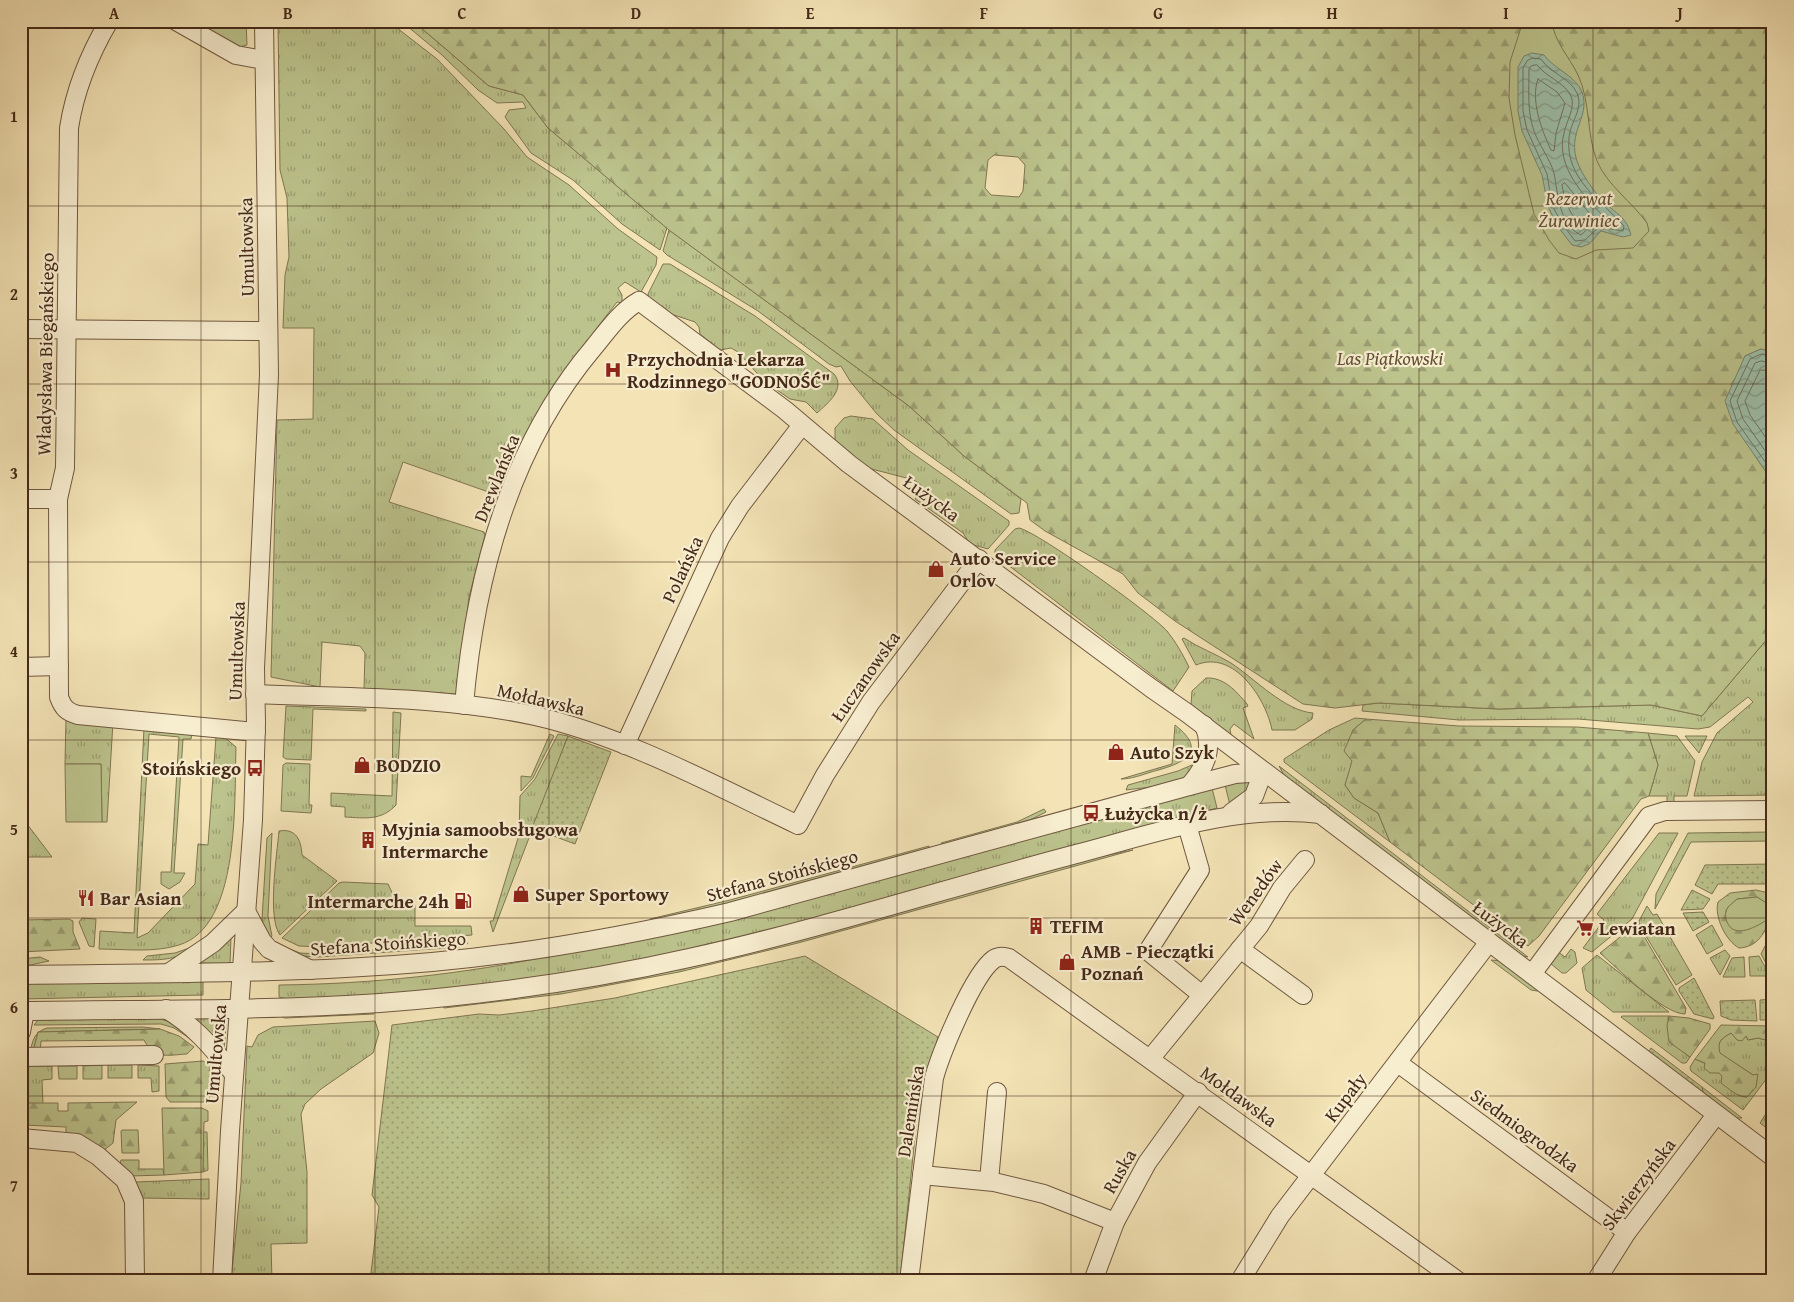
<svg xmlns="http://www.w3.org/2000/svg" width="1794" height="1302" font-family="'Gentium Book Plus',serif">
<style>
.grass{fill:url(#grass-tufts);stroke:#807652}
.forest{fill:url(#forest-firs);stroke:#807652;fill-rule:evenodd}
.park{fill:#bcc38c;stroke:#807652}
.garden{fill:url(#garden-dots);stroke:#807652}
.water{fill:url(#water-waves);stroke:#7a836f}
.lines{fill:none;stroke-linecap:round;stroke-linejoin:round}
.shore{stroke:#717460;stroke-width:1}
.minor-casing{stroke:#705840;stroke-width:20}
.minor{stroke:#f7edcf;stroke-width:18}
.grid{fill:none;stroke:#452919;stroke-width:1;stroke-opacity:0.55}
.labels{text-anchor:middle;stroke-width:4.5;stroke-linejoin:round;paint-order:stroke}
.park-label{font-size:19px;font-style:italic;fill:#635036;stroke:#f7edcf}
.street-label{font-size:19px;fill:#452919;stroke:#f7edcf}
.poi-label{font-size:19px;font-weight:bold;fill:#452919;stroke:#f7edcf;text-anchor:start}
.neatline{fill:none;stroke:#452919;stroke-width:2}
.grid-label{font-size:16px;text-anchor:middle;font-weight:bold;fill:#452919}
</style>
<defs>
<pattern id="grass-tufts" width="24" height="20" patternUnits="userSpaceOnUse" patternTransform="scale(1.25)"><rect width="24" height="20" fill="#bcc38c"/><path d="M3 7l-1-3M5 7V3M7 7l1-3M15 17l-1-3M17 17v-4M19 17l1-3" fill="none" stroke="#9b9e72"/></pattern>
<pattern id="forest-firs" width="22" height="20" patternUnits="userSpaceOnUse" patternTransform="scale(1.25)"><rect width="22" height="20" fill="#bcc38c"/><path d="M5 1l3.5 6h-7zM16 11l3.5 6h-7z" fill="#9b9e72"/></pattern>
<pattern id="garden-dots" width="8" height="8" patternUnits="userSpaceOnUse" patternTransform="scale(1.25)"><rect width="8" height="8" fill="#bcc38c"/><path d="M2 2h.1M6 6h.1" fill="none" stroke="#9b9e72" stroke-width="1.8" stroke-linecap="round"/></pattern>
<pattern id="water-waves" width="16" height="10" patternUnits="userSpaceOnUse" patternTransform="scale(1.25)"><rect width="16" height="10" fill="#9dbfa8"/><path d="M0 5q4-4 8 0t8 0" fill="none" stroke="#829b88"/></pattern>
</defs>
<rect width="100%" height="100%" fill="#f3e3b5"/>
<filter id="stains"><feTurbulence type="fractalNoise" baseFrequency=".004" numOctaves="4"/><feColorMatrix values="0 0 0 0 .2 0 0 0 0 .09 0 0 0 0 .02 0 0 0 .5 -.17"/></filter>
<radialGradient id="worn" r=".72"><stop offset=".6" stop-color="#630" stop-opacity="0"/><stop offset="1" stop-color="#630" stop-opacity=".3"/></radialGradient>
<!-- grass -->
<g class="grass">
<path d="M278,21H388L437,59L504,129L527,157L569,185L618,229L657,257L656,265L641,292L625,282L618,288L622,295V303L617,302L575,356L547,398L502,487L500,496L403,462L389,502L484,532L485,535L469,597L457,694L364,689L365,653L360,646L322,642L320,687L271,677L277,420L313,419L314,328H283L285,275L289,257L287,198L280,170Z"/>
<path d="M401,21H413L489,86L523,95L548,128L667,228L660,250L622,224L573,180L531,153L505,117L509,110L526,108L523,102L497,103L478,90L442,55Z"/>
<path d="M669,230L909,406L964,456L1021,499L1019,513L1011,514L894,430L877,414L850,381L841,366L836,367L829,364L758,311L667,255L663,251Z"/>
<path d="M663,264H670L755,316L834,374C846,389 828,403 817,413L806,402L790,399L764,381L738,352L731,348L720,350L700,334L699,327L695,322L665,312L648,300V294Z"/>
<path d="M851,416L873,419L908,450L1009,521V525L988,549L970,544L963,533L915,499L922,486L914,480L864,467L835,443V428L844,418Z"/>
<path d="M1019,528C1038,532 1152,614 1167,631C1176,642 1183,655 1189,667L1173,691L995,555V550L1015,529Z"/>
<path d="M1773,632V795L1694,796L1702,762L1717,733L1753,702L1748,697L1710,727L1698,729L1578,719L1459,720L1362,711L1363,705L1378,703L1499,709L1651,705L1702,716Z"/>
<path d="M1184,638C1199,648 1216,654 1231,663C1255,679 1285,711 1313,713L1312,719L1295,730H1272C1266,699 1234,649 1196,665L1182,639Z"/>
<path d="M1206,678C1224,677 1236,691 1247,704L1248,706L1243,708L1254,739L1234,724L1230,729L1231,735L1191,705L1192,691Z"/>
<path d="M286,706L366,709V711L313,709L311,760L286,759L283,757Z"/>
<path d="M393,712L401,713L396,805C381,821 365,818 345,817V807L331,806V793L392,796Z"/>
<path d="M66,717L113,722L107,822H102L101,764H65Z"/>
<path d="M1355,718L1366,719L1353,730V761L1345,785L1354,798L1378,813L1390,842L1284,762V759L1329,730Z"/>
<path d="M1175,725C1212,754 1178,765 1151,772C1142,775 1131,779 1121,779L1172,764Z"/>
<path d="M144,728L192,733L191,739H183L174,873H185L180,882L169,889L161,884V872H171L179,737L149,734L137,938L148,933L195,884L198,844L208,845L216,737H224L236,747C234,800 241,926 179,945C154,953 125,949 99,949L100,931L134,933Z"/>
<path d="M1648,733L1677,736L1695,761L1687,796H1674V805H1667V796H1649L1658,765Z"/>
<path d="M550,734L554,736L533,778L521,791V776L531,777Z"/>
<path d="M558,734L568,736L493,932L490,921H493L519,835L520,796L535,779Z"/>
<path d="M1685,736H1707L1699,753Z"/>
<path d="M1201,761C1184,787 1155,786 1126,790L1128,785L1178,771Z"/>
<path d="M286,763L310,764L309,805H312L311,813L281,811L283,765Z"/>
<path d="M1279,766L1528,957L1519,955L1285,777Z"/>
<path d="M1247,781L1253,787L1230,805L1225,785Z"/>
<path d="M1212,788L1217,808L787,926L634,962L550,977L393,994L288,999L279,997V985C372,984 464,974 555,955Z"/>
<path d="M1044,809L1046,812L1018,826L942,845L941,843L1017,822Z"/>
<path d="M21,816L52,857H21Z"/>
<path d="M279,831C297,828 301,841 302,855L337,881L280,935C267,918 277,854 279,831Z"/>
<path d="M1773,832V841L1691,842L1655,909L1656,894L1688,833Z"/>
<path d="M272,833L268,916L272,936L268,941L262,919L267,838Z"/>
<path d="M1659,833H1678L1632,919L1592,952L1583,948L1604,920L1597,914Z"/>
<path d="M929,846V849L798,887L651,923L650,919L730,900Z"/>
<path d="M1133,850L798,943L679,972L561,994L444,1008L443,1005L496,999L1069,863Z"/>
<path d="M343,882L388,884L397,903L415,905V926H471L472,935L322,947L299,946L282,938L339,883Z"/>
<path d="M1647,906L1653,915L1657,914L1692,975L1676,985L1639,925V921Z"/>
<path d="M82,918L96,919L94,947L89,946L79,922Z"/>
<path d="M1712,925L1723,945L1707,954L1696,935Z"/>
<path d="M231,937L230,964L198,963Z"/>
<path d="M468,943L459,947L318,957L300,956L282,946L300,953L319,954Z"/>
<path d="M1765,946L1773,950L1771,973L1761,954Z"/>
<path d="M192,947C180,960 160,960 143,960L147,956L175,953Z"/>
<path d="M1571,949L1575,952L1577,963L1566,973H1562L1550,963L1557,951L1565,957Z"/>
<path d="M1725,950L1730,956L1720,975L1710,958Z"/>
<path d="M1597,955L1669,1012H1613L1586,990L1582,968Z"/>
<path d="M1759,956L1770,976H1750L1749,957Z"/>
<path d="M40,957L49,961L21,967V959Z"/>
<path d="M1744,957L1745,977H1723L1732,958Z"/>
<path d="M1491,960L1502,961L1540,990L1537,991L1531,990Z"/>
<path d="M203,981V995L21,999V983Z"/>
<path d="M372,1011L374,1014L285,1018L279,1016Z"/>
<path d="M227,1015L224,1049L194,1022L193,1017Z"/>
<path d="M1622,1016H1669C1665,1036 1675,1045 1690,1057L1686,1063H1682L1621,1017Z"/>
<path d="M154,1017L177,1024L197,1043L174,1028L161,1024L34,1025L39,1019Z"/>
<path d="M375,1021L379,1033L373,1053L321,1089L305,1104L301,1114L307,1172V1243L271,1244L272,1281H231L241,1183L247,1046L252,1047L258,1035L273,1027Z"/>
<path d="M143,1027L160,1029L38,1032L33,1052H30C33,1040 34,1032 47,1028Z"/>
<path d="M1731,1033L1738,1040L1746,1036L1748,1040L1758,1038L1773,1042V1070L1743,1110L1691,1071L1690,1067L1695,1059C1704,1063 1715,1067 1722,1075C1730,1085 1733,1097 1747,1097L1753,1075L1719,1053C1717,1041 1721,1039 1731,1033Z"/>
<path d="M102,1065V1079H83V1066Z"/>
<rect x="108" y="1065" width="24" height="13"/>
<path d="M138,1065L159,1066V1091L152,1092L151,1078H138Z"/>
<path d="M28,1066H52V1079L42,1080L43,1104L22,1103Z"/>
<path d="M58,1066H77V1079H59Z"/>
<path d="M1702,1087L1742,1118H1733L1700,1093L1703,1092Z"/>
<path d="M1773,1111V1133L1760,1123L1767,1112Z"/>
<path d="M203,1132H207L208,1170L203,1172Z"/>
<path d="M121,1160H139V1169H163L164,1175L130,1176L120,1164Z"/>
<path d="M209,1179V1199L142,1198L139,1197L134,1184L136,1182Z"/>
</g>
<!-- forest -->
<g class="forest">
<path d="M413,21H1773V353L1761,349L1745,356L1740,372L1731,384L1755,456L1773,482V632L1702,716L1651,705L1499,709L1378,703L1335,708L1303,704L1175,621L1138,593L1123,574L1045,531L1030,520L1027,503L964,456L909,406L669,230L548,128L523,95L489,86ZM994,155L1018,157L1025,165L1023,191L1019,197L991,195L985,188L988,160Z"/>
<path d="M1366,719L1459,726L1577,727L1648,733L1658,765L1649,796L1641,799L1539,936L1528,946L1390,842L1378,813L1354,798L1345,785L1352,761L1344,751L1353,730Z"/>
<path d="M1756,890L1773,894V908L1757,897L1737,899L1726,910L1727,922L1771,913V910L1773,916C1764,932 1759,947 1739,948C1726,941 1714,917 1718,902L1730,893Z"/>
<path d="M69,919L73,921V932L80,949L21,952V920Z"/>
<path d="M1634,926H1638L1686,1008L1685,1014C1663,1014 1617,968 1600,953Z"/>
<path d="M1669,1016L1689,1018L1710,1024V1029L1690,1057L1669,1042L1667,1026Z"/>
<path d="M1721,1025L1773,1026V1042L1758,1038L1748,1040L1746,1036L1742,1041L1737,1040L1731,1033C1721,1039 1717,1041 1720,1053L1753,1075L1758,1074L1756,1087L1747,1097C1737,1097 1728,1088 1721,1083L1722,1076L1719,1073H1710L1704,1068L1705,1063L1695,1059Z"/>
<path d="M160,1029L179,1036L194,1047L187,1054C168,1055 154,1060 144,1040L41,1041L40,1052H33L38,1032Z"/>
<path d="M203,1061L209,1064L211,1075L209,1098L206,1102H170L166,1097L165,1064Z"/>
<path d="M137,1102L116,1120L113,1143L103,1151L66,1137V1127L24,1125L21,1134L22,1103H58V1111H68V1103Z"/>
<path d="M162,1108H202L208,1111V1121L204,1122L203,1172L164,1175Z"/>
<path d="M122,1130H138L139,1153H122L121,1131Z"/>
</g>
<!-- park -->
<g class="park">
<path d="M188,21H246L247,45L239,47Z"/>
<path d="M1523,21H1552C1554,42 1569,56 1578,75C1591,103 1586,133 1597,161C1607,185 1632,202 1647,223L1649,231L1633,248L1596,250L1576,259L1559,253L1549,240L1534,214L1515,135L1509,98L1510,62Z"/>
<path d="M65,764H101L102,822H66Z"/>
<path d="M1757,897L1771,906L1768,919C1758,926 1734,940 1727,922C1725,917 1725,912 1728,907L1737,899Z"/>
</g>
<!-- garden -->
<g class="garden">
<path d="M568,736L611,752L575,844L532,828Z"/>
<path d="M1773,864V884H1718L1712,894L1695,885L1705,865Z"/>
<path d="M1692,890L1710,899L1703,909L1681,910Z"/>
<path d="M1703,912L1709,922L1693,931L1683,913Z"/>
<path d="M805,956L938,1037L917,1118L900,1281H370L379,1207L372,1195L392,1025L479,1014L499,1015L532,1011L615,998Z"/>
<path d="M1694,978L1714,1017L1713,1019L1694,1014L1679,991V988Z"/>
<path d="M1773,999V1020H1760V1000Z"/>
<path d="M1755,1000L1757,1021L1731,1020L1721,1016L1720,1001Z"/>
<path d="M1651,1048L1702,1087L1703,1092L1700,1093L1648,1053Z"/>
</g>
<!-- water -->
<g class="water">
<path d="M1532,53L1544,55C1554,69 1576,76 1582,92C1592,119 1561,135 1582,172C1588,183 1597,195 1605,203C1617,214 1627,218 1631,235L1623,237L1601,231L1589,244L1581,247L1572,245L1556,224L1548,206L1542,175L1522,131L1518,111V67L1524,56Z"/>
<path d="M1761,349L1773,353V482L1733,424L1725,401L1745,356Z"/>
</g>
<g class="lines">
<!-- shore -->
<g class="shore">
<path d="M1533,58L1541,59C1550,73 1570,78 1577,93C1584,109 1570,122 1569,138C1565,179 1601,200 1624,226L1623,231L1599,227L1585,240L1575,241L1561,222L1552,205L1547,174L1527,130L1523,111V68L1527,61Z"/>
<path d="M1537,65C1546,77 1564,82 1571,96C1576,107 1566,122 1564,133C1555,166 1584,196 1604,217L1603,220L1594,223L1581,235C1559,225 1558,194 1554,173C1550,159 1539,145 1534,131C1527,112 1529,89 1529,69L1531,66Z"/>
<path d="M1538,79L1557,92L1565,103L1556,133L1554,151L1551,150C1542,131 1530,100 1538,79Z"/>
<path d="M1565,183L1590,214L1582,224C1570,218 1564,198 1562,185Z"/>
<path d="M1773,357L1761,354L1750,359L1730,401L1737,422L1773,473"/>
<path d="M1773,363L1761,361L1755,363L1737,401L1743,419L1773,462"/>
<path d="M1773,371L1760,370L1745,401L1750,415L1773,448"/>
</g>
<!-- minor casing -->
<g class="minor-casing">
<g id="minor">
<path d="M109,21C89,55 75,89 69,128L65,468L58,499L59,697C63,708 67,712 78,715L256,732"/>
<path d="M176,21L236,55L264,60"/>
<path d="M21,329L268,331"/>
<path d="M21,499H58"/>
<path d="M21,667L59,666"/>
<path d="M255,694C348,698 444,696 535,716C624,736 716,786 798,825L825,775L871,702L979,559"/>
<path d="M464,705C475,578 510,446 594,347C608,330 620,312 639,301L785,410L849,464L1151,688L1187,713L1773,1157"/>
<path d="M625,745L720,538L740,506L802,425"/>
<path d="M1189,786C1205,768 1214,749 1204,725"/>
<path d="M1231,813L1254,796L1263,772"/>
<path d="M1187,825L1200,870L1148,951L1202,995"/>
<path d="M247,913L262,941L269,949L311,970"/>
<path d="M1240,949L1303,995"/>
<path d="M170,972L213,943L246,911"/>
<path d="M1532,974L1649,816L1665,811L1773,810"/>
<path d="M21,975C158,973 296,974 432,962C533,953 631,935 730,912L1189,786L1235,774L1263,772"/>
<path d="M166,1009C195,1026 213,1049 234,1074"/>
<path d="M21,1011C141,1009 261,1011 380,1003C484,995 587,981 689,958C821,929 950,887 1080,853C1159,832 1239,804 1321,814"/>
<path d="M21,1032L25,1011"/>
<path d="M21,1057L154,1055"/>
<path d="M1150,1059L1259,926L1282,888L1305,860"/>
<path d="M1398,1063L1627,1232"/>
<path d="M21,1138L77,1143L98,1156L125,1180L134,1201L135,1281"/>
<path d="M922,1175L994,1182L1044,1194L1115,1222"/>
<path d="M989,1181L997,1092"/>
<path d="M222,1281L230,1131L253,820L256,723L255,668L269,375L264,21"/>
<path d="M909,1281L934,1078C941,1053 973,974 994,959C999,956 1003,956 1009,958L1458,1281"/>
<path d="M1093,1281L1115,1222L1147,1163L1198,1092"/>
<path d="M1240,1281L1280,1216L1489,942"/>
<path d="M1596,1281L1627,1232L1716,1115"/>
</g>
</g>
<!-- minor -->
<use href="#minor" class="minor"/>
</g>
<!-- grid -->
<path class="grid" d="M201,21V1281M375,21V1281M549,21V1281M723,21V1281M897,21V1281M1071,21V1281M1245,21V1281M1419,21V1281M1593,21V1281M21,206H1773M21,384H1773M21,562H1773M21,740H1773M21,918H1773M21,1096H1773"/>
<!-- icons -->
<defs>
<g id="hospital-bare" transform="scale(1.35)"><path d="M-5-5h3v3.5h4V-5h3V5h-3V1.5h-4V5h-3Z" fill="#8f2418" stroke="#f7edcf" stroke-width="2.5" paint-order="stroke"/></g>
<g id="shop-bare" transform="scale(1.35)"><path d="M-5-2.5h2.3a2.7 3.5 0 0 1 5.4 0H5L5.5 6h-11ZM-1.5-2.5h3a1.5 2.3 0 0 0-3 0Z" fill="#8f2418" stroke="#f7edcf" stroke-width="2.5" paint-order="stroke"/></g>
<g id="bus-bare" transform="scale(1.35)"><path d="M-5-6H5V4H4V6H2V4H-2V6H-4V4H-5ZM-3.5-4V0h7V-4ZM-3.5 1.2v1.5H-2V1.2ZM2 1.2v1.5H3.5V1.2Z" fill="#8f2418" stroke="#f7edcf" stroke-width="2.5" paint-order="stroke"/></g>
<g id="building-bare" transform="scale(1.35)"><path d="M-4-6H4V6H1V3H-1V6H-4ZM-2.5-4.3h1.7v1.8h-1.7ZM.8-4.3h1.7v1.8H.8ZM-2.5-1h1.7V.8h-1.7ZM.8-1h1.7V.8H.8Z" fill="#8f2418" stroke="#f7edcf" stroke-width="2.5" paint-order="stroke"/></g>
<g id="restaurant-bare" transform="scale(1.35)"><path d="M-5-6h1v4h1v-4h1v4h1v-4h1v5L-1.5 .5V6h-2V.5L-5-1ZM5-6V6H3V1.5H1.5Q1.5-4 5-6Z" fill="#8f2418" stroke="#f7edcf" stroke-width="2.5" paint-order="stroke"/></g>
<g id="fuel-bare" transform="scale(1.35)"><path d="M-5.5-6h7V0h2V4h1.3V-2.5L3-4.5l.8-.8L6-3V5H2.5V1h-1V6h-7ZM-4.2-4.7v3.2H.2V-4.7Z" fill="#8f2418" stroke="#f7edcf" stroke-width="2.5" paint-order="stroke"/></g>
<g id="supermarket-bare" transform="scale(1.35)"><path d="M-6-5.5h2.5l.6 2H6L4.5 2H-2.5L-4.4-4H-6ZM-1.5 3.2a1.3 1.3 0 1 0 .1 0ZM3 3.2a1.3 1.3 0 1 0 .1 0Z" fill="#8f2418" stroke="#f7edcf" stroke-width="2.5" paint-order="stroke"/></g>
</defs>
<g fill-rule="evenodd">
<use href="#hospital-bare" x="613" y="370"/>
<use href="#shop-bare" x="936" y="569"/>
<use href="#shop-bare" x="1116" y="752"/>
<use href="#shop-bare" x="362" y="765"/>
<use href="#bus-bare" x="255" y="768"/>
<use href="#bus-bare" x="1091" y="813"/>
<use href="#building-bare" x="368" y="840"/>
<use href="#shop-bare" x="521" y="894"/>
<use href="#restaurant-bare" x="86" y="898"/>
<use href="#fuel-bare" x="463" y="901"/>
<use href="#building-bare" x="1036" y="926"/>
<use href="#supermarket-bare" x="1585" y="928"/>
<use href="#shop-bare" x="1067" y="962"/>
</g>
<g class="labels">
<!-- park labels -->
<g class="park-label">
<text x="1579" y="205">Rezerwat<tspan x="1579" dy="22">Żurawiniec</tspan></text>
<text x="1390" y="365">Las Piątkowski</text>
</g>
<!-- street labels -->
<g class="street-label">
<text transform="translate(246 247) rotate(-91)" y="7">Umultowska</text>
<text transform="translate(45 354) rotate(-89)" y="7">Władysława Biegańskiego</text>
<text transform="translate(496 478) rotate(-68)" y="7">Drewlańska</text>
<text transform="translate(932 498) rotate(36)" y="7">Łużycka</text>
<text transform="translate(682 569) rotate(-65)" y="7">Polańska</text>
<text transform="translate(236 651) rotate(-88)" y="7">Umultowska</text>
<text transform="translate(865 676) rotate(-55)" y="7">Łuczanowska</text>
<text transform="translate(541 699) rotate(13)" y="7">Mołdawska</text>
<text transform="translate(782 875) rotate(-15)" y="7">Stefana Stoińskiego</text>
<text transform="translate(1255 892) rotate(-54)" y="7">Wenedów</text>
<text transform="translate(1501 924) rotate(37)" y="7">Łużycka</text>
<text transform="translate(388 943) rotate(-4)" y="7">Stefana Stoińskiego</text>
<text transform="translate(215 1054) rotate(-85)" y="7">Umultowska</text>
<text transform="translate(1239 1096) rotate(36)" y="7">Mołdawska</text>
<text transform="translate(1345 1097) rotate(-53)" y="7">Kupały</text>
<text transform="translate(910 1111) rotate(-81)" y="7">Dalemińska</text>
<text transform="translate(1525 1130) rotate(36)" y="7">Siedmiogrodzka</text>
<text transform="translate(1119 1171) rotate(-60)" y="7">Ruska</text>
<text transform="translate(1638 1184) rotate(-53)" y="7">Skwierzyńska</text>
</g>
<!-- poi labels -->
<g class="poi-label">
<text x="627" y="366">Przychodnia Lekarza<tspan x="627" dy="22">Rodzinnego "GODNOŚĆ"</tspan></text>
<text x="950" y="565">Auto Service<tspan x="950" dy="22">Orlov</tspan></text>
<text x="1130" y="759">Auto Szyk</text>
<text x="376" y="772">BODZIO</text>
<text x="241" y="775" text-anchor="end">Stoińskiego</text>
<text x="1105" y="820">Łużycka n/ż</text>
<text x="382" y="836">Myjnia samoobsługowa<tspan x="382" dy="22">Intermarche</tspan></text>
<text x="535" y="901">Super Sportowy</text>
<text x="100" y="905">Bar Asian</text>
<text x="449" y="908" text-anchor="end">Intermarche 24h</text>
<text x="1050" y="933">TEFIM</text>
<text x="1599" y="935">Lewiatan</text>
<text x="1081" y="958">AMB - Pieczątki<tspan x="1081" dy="22">Poznań</tspan></text>
</g>
</g>
<!-- margin -->
<rect width="1794" height="1302" fill="none" stroke="#f3e3b5" stroke-width="55"/>
<rect x="28" y="28" width="1738" height="1246" class="neatline"/>
<g class="grid-label">
<text x="114" y="19">A</text>
<text x="288" y="19">B</text>
<text x="462" y="19">C</text>
<text x="636" y="19">D</text>
<text x="810" y="19">E</text>
<text x="984" y="19">F</text>
<text x="1158" y="19">G</text>
<text x="1332" y="19">H</text>
<text x="1506" y="19">I</text>
<text x="1680" y="19">J</text>
<text x="14" y="122">1</text>
<text x="14" y="300">2</text>
<text x="14" y="479">3</text>
<text x="14" y="657">4</text>
<text x="14" y="835">5</text>
<text x="14" y="1013">6</text>
<text x="14" y="1191">7</text>
</g>
<rect width="100%" height="100%" filter="url(#stains)"/>
<rect width="100%" height="100%" fill="url(#worn)"/>
</svg>
